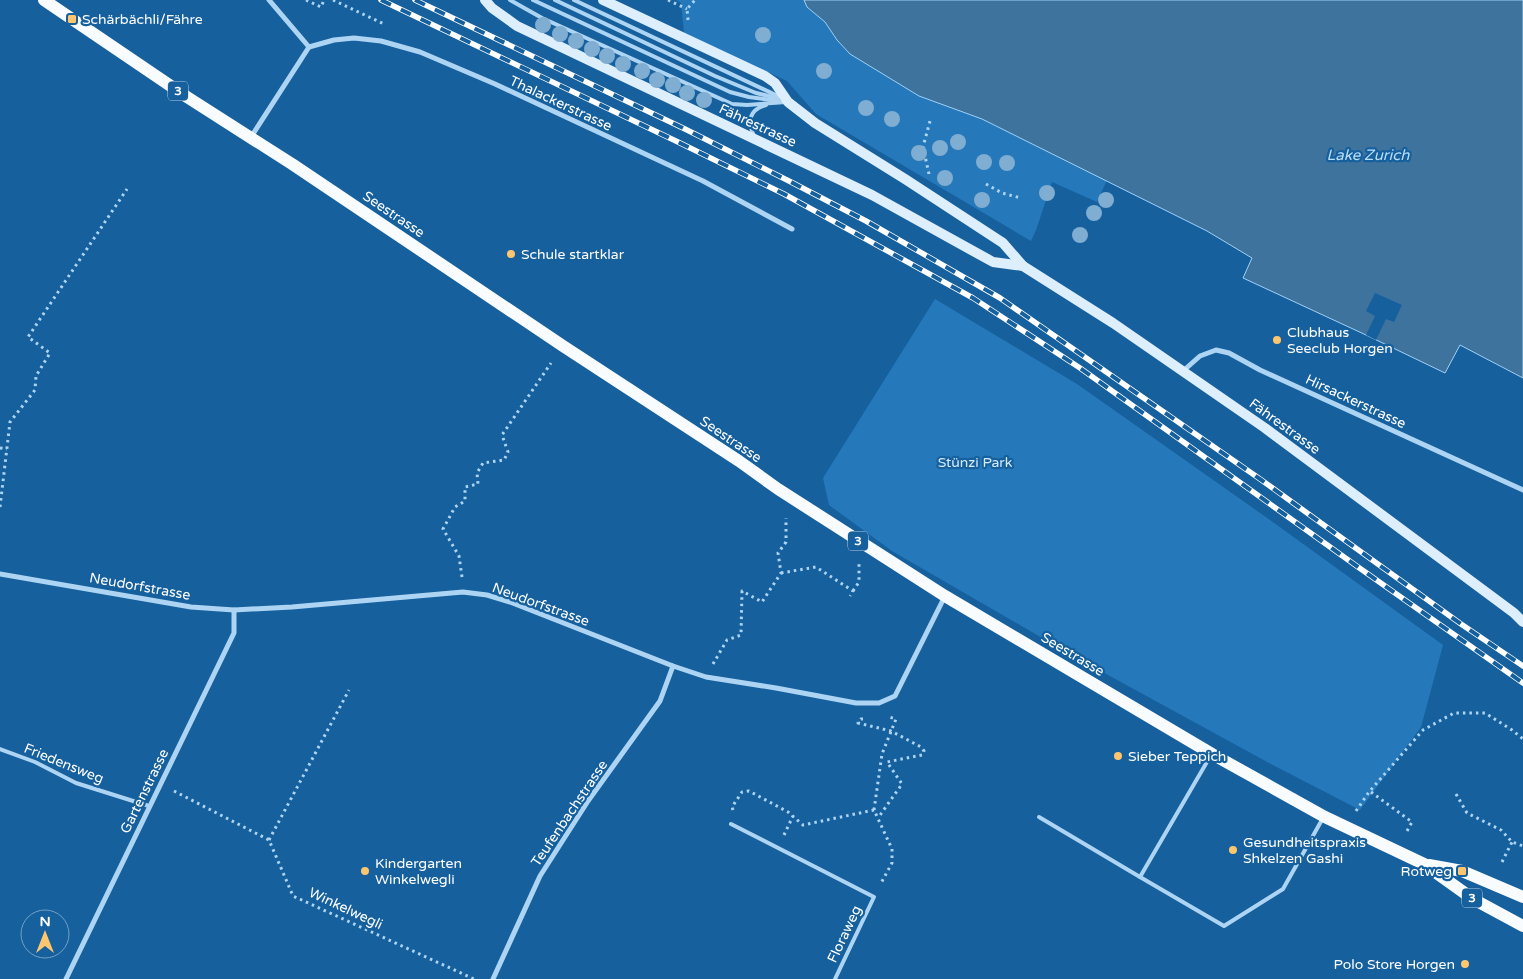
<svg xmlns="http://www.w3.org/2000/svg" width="1523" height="979" font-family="'Varela Round',sans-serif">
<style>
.green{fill:#2579bb}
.water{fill:#3e739e;stroke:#a0d1f6}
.pier{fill:#16609e}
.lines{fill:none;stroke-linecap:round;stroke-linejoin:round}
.path{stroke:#add5f3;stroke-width:3;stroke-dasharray:2.5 4;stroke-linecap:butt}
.lane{stroke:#add5f3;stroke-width:4}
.street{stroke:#add5f3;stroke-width:5}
.secondary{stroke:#ddeefd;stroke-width:10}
.primary{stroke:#f9fcff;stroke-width:12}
.rail-casing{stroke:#fff;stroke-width:5.5}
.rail{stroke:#16609e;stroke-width:4;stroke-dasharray:11;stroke-linecap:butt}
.tree{fill:#80add2}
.poi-dot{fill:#ffc66f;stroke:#16609e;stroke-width:2}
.labels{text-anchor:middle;stroke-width:4.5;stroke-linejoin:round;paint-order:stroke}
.shield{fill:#16609e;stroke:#b9cfe2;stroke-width:1}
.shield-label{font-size:12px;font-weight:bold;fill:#fff}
.poi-label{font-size:14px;fill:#fff;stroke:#16609e;text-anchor:start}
.street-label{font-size:14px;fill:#fff;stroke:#16609e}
.park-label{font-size:14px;fill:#d6ecfd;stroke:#16609e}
.water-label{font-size:15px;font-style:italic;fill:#badef9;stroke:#16609e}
</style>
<rect width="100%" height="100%" fill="#16609e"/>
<!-- green -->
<g class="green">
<path d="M676,0H804L807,7L825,22L837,40L850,54L919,96L982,119L1107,180L1097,202L1052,182L1036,230L1031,241L816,114L787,81L684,33L681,3Z"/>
<path d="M935,299L1077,384L1270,520L1443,645L1421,727L1360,810L1269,763L1077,658L892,551L829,505L823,478Z"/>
</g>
<!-- water -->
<path class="water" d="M804,0H1523V378L1460,345L1445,373L1366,335L1243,278L1252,258L1207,231L982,119L919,96L850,54L837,40L825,22L807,7Z"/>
<!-- pier -->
<path class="pier" d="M1375,293L1402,305L1394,322L1386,319L1376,340L1366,335L1375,316L1366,311Z"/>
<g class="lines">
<!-- path -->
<g class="path">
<path d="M306,0L321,7L324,0"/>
<path d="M333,0L384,24"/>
<path d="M668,0L687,9"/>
<path d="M688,20L687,9L695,0"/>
<path d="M929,174L923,147L930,121"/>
<path d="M986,184L1002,193L1021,198"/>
<path d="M0,448L7,449"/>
<path d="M0,507L10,422L35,390L36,376L50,353L28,337L127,189"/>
<path d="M781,573L816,567L853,591L850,596"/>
<path d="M462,577L459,556L443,529L455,507L465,501V487L478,484L477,473L483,463L504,460L508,452L502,435L551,363"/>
<path d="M853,591L859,582V564"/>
<path d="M713,664L727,640L741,635L742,591L762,602L781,573L778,553L786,542V518"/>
<path d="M863,719H861L858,723L891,731L921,747L924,751L922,755L887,762L902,784L878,818"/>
<path d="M174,791L269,840L293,896L474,979"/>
<path d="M1371,792L1412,822L1407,831"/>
<path d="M1456,794L1467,813L1501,830L1512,842L1523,846"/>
<path d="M733,810L732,807L742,792L749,791L788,812L803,825L874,810L892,849V863L880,885"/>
<path d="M874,810L882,754L896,719L889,717"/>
<path d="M1356,811L1369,792L1423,730L1454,713H1485L1512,730L1523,739"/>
<path d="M784,835L793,816"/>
<path d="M269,840L349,690"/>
<path d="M1502,862L1512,842"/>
</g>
<!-- lane -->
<g class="lane">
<path d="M510,0L542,18L732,104L747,105L786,102"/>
<path d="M533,0L730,92L749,97L779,101"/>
<path d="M555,0L715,76L756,93L777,98"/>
<path d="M574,0L780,97"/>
<path d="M754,136C747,121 749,110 766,105"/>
<path d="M0,749L35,762L76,783L149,806"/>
<path d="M1211,755L1140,877L1224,926L1283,889L1323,818"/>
<path d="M1039,817L1140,877"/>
<path d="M731,824L874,897L835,979"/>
</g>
<!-- street -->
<g class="street">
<path d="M269,0L309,47"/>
<path d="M309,47L334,40L354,38L381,41L420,52L495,84L703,181L792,229"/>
<path d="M251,137L309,47"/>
<path d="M1183,371L1200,356L1216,350L1229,353L1260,370L1523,490"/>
<path d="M0,574L191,607L234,610L292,607L463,592L487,595L510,602L673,666L706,677L776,688L856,703H879L895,696L945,596"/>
<path d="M66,979L234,633V610"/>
<path d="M493,979L540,876L588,801L660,701L673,666"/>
</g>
<!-- secondary -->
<g class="secondary">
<path d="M485,0L492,8L517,26L872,195L993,262L1023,266"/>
<path d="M603,0L765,76L775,83L788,102L815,123L905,179L1003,243L1023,266L1113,323L1265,428L1514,613L1523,622"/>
</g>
<!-- primary -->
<g class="primary">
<path d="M44,0L187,97L292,164L563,346L739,461L778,489L945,596L1212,754L1325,817L1424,864L1473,899L1523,926"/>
<path d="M1429,865L1462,871L1523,897"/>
</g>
<!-- rail casing -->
<g class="rail-casing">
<g id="rail">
<path d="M381,0L678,142L784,194L973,298L1080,368L1358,567L1523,683"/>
<path d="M415,0L685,129L791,182L866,221L1000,298L1260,479L1461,624L1523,666"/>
</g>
</g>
<!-- rail -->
<use href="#rail" class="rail"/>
</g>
<!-- trees -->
<g class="tree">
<circle cx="543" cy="25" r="8"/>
<circle cx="560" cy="34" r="8"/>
<circle cx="763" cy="35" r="8"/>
<circle cx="576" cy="41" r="8"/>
<circle cx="592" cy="49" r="8"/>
<circle cx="607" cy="56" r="8"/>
<circle cx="623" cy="64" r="8"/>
<circle cx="642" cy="71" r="8"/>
<circle cx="824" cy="71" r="8"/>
<circle cx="657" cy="80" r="8"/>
<circle cx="673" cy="85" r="8"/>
<circle cx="687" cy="93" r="8"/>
<circle cx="704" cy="100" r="8"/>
<circle cx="866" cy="108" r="8"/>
<circle cx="892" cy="119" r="8"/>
<circle cx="958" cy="142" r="8"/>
<circle cx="940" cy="148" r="8"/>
<circle cx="919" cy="153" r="8"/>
<circle cx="984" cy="162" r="8"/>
<circle cx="1007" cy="163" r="8"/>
<circle cx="945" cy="178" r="8"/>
<circle cx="1047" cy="193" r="8"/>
<circle cx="982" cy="200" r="8"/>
<circle cx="1106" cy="200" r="8"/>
<circle cx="1094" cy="213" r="8"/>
<circle cx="1080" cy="235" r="8"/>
</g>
<!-- markers -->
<g class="poi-dot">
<rect x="67" y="14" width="10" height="10" rx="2.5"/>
<circle cx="511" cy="254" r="5"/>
<circle cx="1277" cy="340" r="5"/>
<circle cx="1118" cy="756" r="5"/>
<circle cx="1233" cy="850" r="5"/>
<circle cx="365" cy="871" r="5"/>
<rect x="1457" y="866" width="10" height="10" rx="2.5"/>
<circle cx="1465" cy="964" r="5"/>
</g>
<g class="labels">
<!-- shield labels -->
<g class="shield">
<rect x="168" y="81.5" width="20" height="19" rx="4"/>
<rect x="848" y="531.5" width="20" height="19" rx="4"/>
<rect x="1462" y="888.5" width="20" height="19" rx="4"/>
</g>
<g class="shield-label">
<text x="178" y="95">3</text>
<text x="858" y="545">3</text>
<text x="1472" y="902">3</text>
</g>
<!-- poi labels -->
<g class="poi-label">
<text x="82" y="24">Schärbächli/Fähre</text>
<text x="521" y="259">Schule startklar</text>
<text x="1287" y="337">Clubhaus<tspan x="1287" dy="16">Seeclub Horgen</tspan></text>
<text x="1128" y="761">Sieber Teppich</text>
<text x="1243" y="847">Gesundheitspraxis<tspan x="1243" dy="16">Shkelzen Gashi</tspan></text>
<text x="375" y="868">Kindergarten<tspan x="375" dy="16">Winkelwegli</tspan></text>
<text x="1452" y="876" text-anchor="end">Rotweg</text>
<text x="1455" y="969" text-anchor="end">Polo Store Horgen</text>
</g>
<!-- street labels -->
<g class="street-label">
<text transform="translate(561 103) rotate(25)" y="5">Thalackerstrasse</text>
<text transform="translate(758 125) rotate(25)" y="5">Fährestrasse</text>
<text transform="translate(394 214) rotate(34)" y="5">Seestrasse</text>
<text transform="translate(1356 401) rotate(25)" y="5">Hirsackerstrasse</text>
<text transform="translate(1285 426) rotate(36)" y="5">Fährestrasse</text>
<text transform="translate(731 439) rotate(34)" y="5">Seestrasse</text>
<text transform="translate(140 586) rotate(10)" y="5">Neudorfstrasse</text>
<text transform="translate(541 604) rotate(20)" y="5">Neudorfstrasse</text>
<text transform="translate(1073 654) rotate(31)" y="5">Seestrasse</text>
<text transform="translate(64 763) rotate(22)" y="5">Friedensweg</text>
<text transform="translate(144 791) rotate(-64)" y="5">Gartenstrasse</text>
<text transform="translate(569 813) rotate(-56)" y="5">Teufenbachstrasse</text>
<text transform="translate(346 908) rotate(25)" y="5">Winkelwegli</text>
<text transform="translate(844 934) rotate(-65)" y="5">Floraweg</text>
</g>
<!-- park labels -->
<g class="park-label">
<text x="975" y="467">Stünzi Park</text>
</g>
<!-- water labels -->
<g class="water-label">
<text x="1368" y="160">Lake Zurich</text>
</g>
</g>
<!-- north arrow -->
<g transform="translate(45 934)"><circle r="24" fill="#16609e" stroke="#73a0c5"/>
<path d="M0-4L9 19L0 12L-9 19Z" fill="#ffc66f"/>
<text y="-8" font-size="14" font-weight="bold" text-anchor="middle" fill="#ffffff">N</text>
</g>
</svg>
